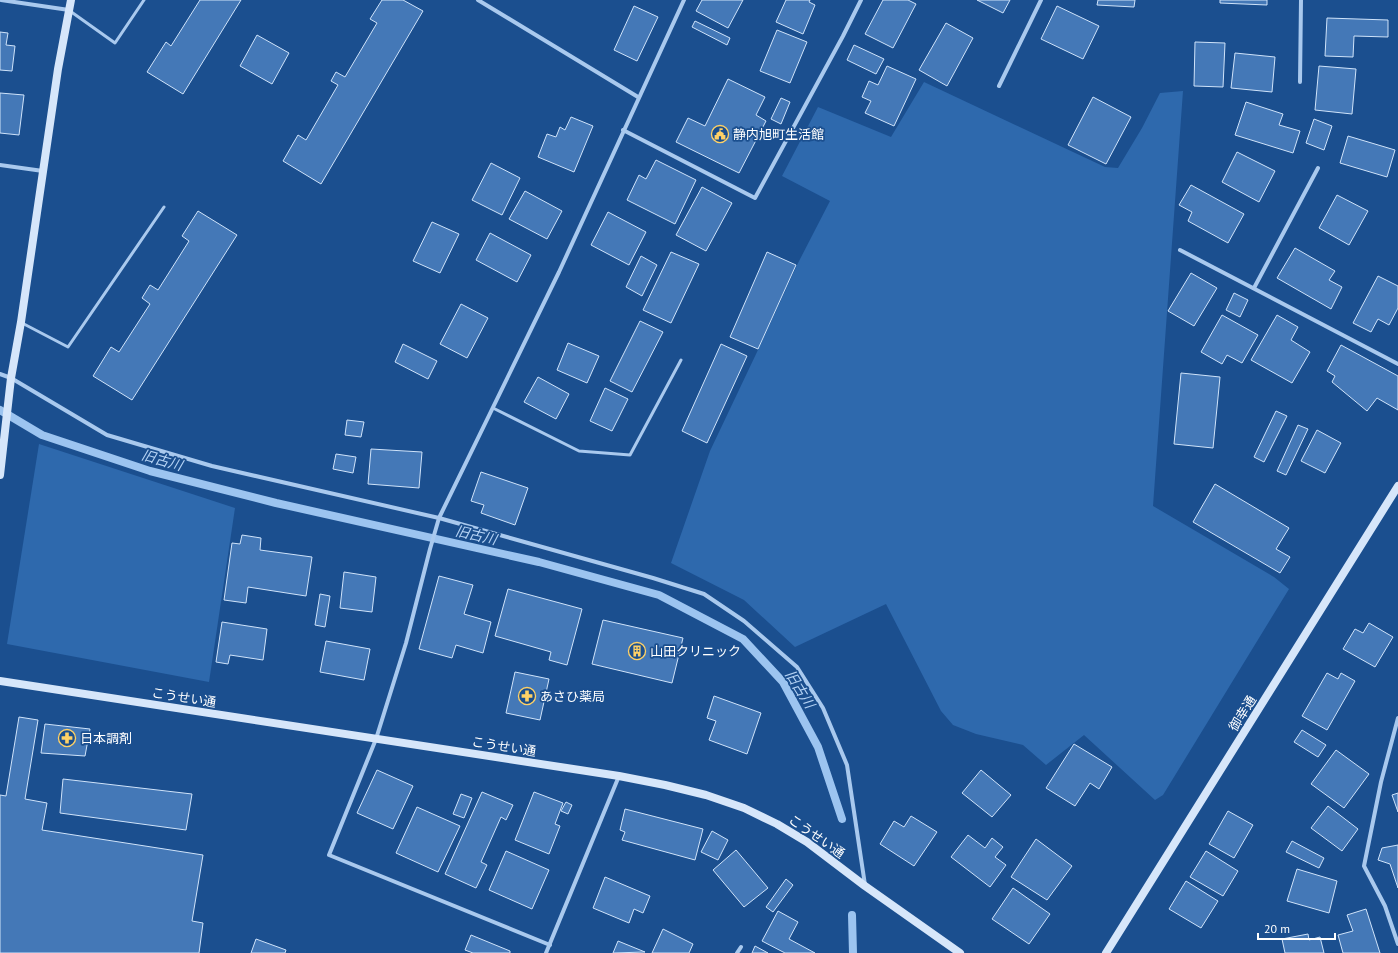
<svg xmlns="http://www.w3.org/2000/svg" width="1398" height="953" font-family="'PT Sans','Noto Sans JP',sans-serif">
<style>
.green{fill:#2e69ad}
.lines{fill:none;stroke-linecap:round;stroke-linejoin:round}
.stream{stroke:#9cc4f0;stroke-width:8}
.building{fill:#4478b7;stroke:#cfe3fa}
.lane{stroke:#a9c9ee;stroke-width:3}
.street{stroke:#a9c9ee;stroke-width:4}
.secondary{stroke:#d6e6fa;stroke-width:8}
.labels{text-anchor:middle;stroke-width:3.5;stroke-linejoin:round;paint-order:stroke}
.poi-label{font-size:13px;fill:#fff;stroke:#1b4f8f;text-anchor:start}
.street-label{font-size:13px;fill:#fff;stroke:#1b4f8f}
.water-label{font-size:14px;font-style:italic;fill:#b5d3f5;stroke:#1b4f8f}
</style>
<rect width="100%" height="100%" fill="#1b4f8f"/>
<!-- green -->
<g class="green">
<path d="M924,82L1105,167L1118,168L1142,128L1160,93L1183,91L1153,506L1274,577L1289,589L1163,795L1155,800L1084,735L1046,765L1023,745L976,734L953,725L941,711L886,604L795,647L744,600L671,563L710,451L757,352L797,265L830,201L782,176L818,107L891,137Z"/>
<path d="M39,444L235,508L209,682L7,644Z"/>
</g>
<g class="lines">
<!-- stream -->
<g class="stream">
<path d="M0,410L42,435L150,471L276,503L539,562L659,595L743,639L783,682L818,747L842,819"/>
<path d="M852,915L853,953"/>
</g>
</g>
<!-- building -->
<g class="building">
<path d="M200,0H241L183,94L147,72L166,42L171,46Z"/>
<path d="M382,0H403L423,11L321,184L283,161L298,135L306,140L338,85L331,81L336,72L345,77L377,23L370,19Z"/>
<path d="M702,0H743L728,28L696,11Z"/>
<path d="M786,0H810L809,2L815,5L803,34L776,22Z"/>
<path d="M883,0H908L916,4L893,48L865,34Z"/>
<path d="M977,0H1010L1003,13Z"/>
<path d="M1098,0H1135L1134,7L1097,5Z"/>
<path d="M1220,0H1267V5L1220,3Z"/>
<path d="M634,6L658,17L637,61L614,50Z"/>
<path d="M1057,6L1099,26L1083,59L1041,39Z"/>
<path d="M1327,18L1388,20V37L1354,36L1353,57L1325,56Z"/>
<path d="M695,21L730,38L727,45L692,27Z"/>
<path d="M946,23L973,38L947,86L919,70Z"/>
<path d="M777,30L807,42L790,83L760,71Z"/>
<path d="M0,32L8,33L6,45L15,46L12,71L0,70Z"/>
<path d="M257,35L289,53L272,84L240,66Z"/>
<path d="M1195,42L1225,43L1223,87L1194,86Z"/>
<path d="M854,45L884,59L876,74L847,60Z"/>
<path d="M1235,53L1275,57L1272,92L1231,88Z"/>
<path d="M887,66L916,79L894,126L865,113L871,101L862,97L869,81L878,85Z"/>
<path d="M1319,66L1356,69L1352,114L1315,110Z"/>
<path d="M728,79L765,97L756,115L766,121L739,173L676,142L688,118L705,126Z"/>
<path d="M0,93L24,95L19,135L0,133Z"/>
<path d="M1093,97L1131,117L1106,164L1068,145Z"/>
<path d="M781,98L790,102L781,124L771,119Z"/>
<path d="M1246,102L1283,114L1279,125L1300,131L1293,153L1235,135Z"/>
<path d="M571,117L593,126L574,172L538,157L547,134L556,137L560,127L565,130Z"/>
<path d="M1314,119L1332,126L1324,150L1306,143Z"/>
<path d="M1348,136L1395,150L1387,177L1340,163Z"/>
<path d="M1237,152L1275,171L1259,202L1222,182Z"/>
<path d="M656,160L696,180L675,224L627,200L639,175L646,179Z"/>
<path d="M491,163L520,178L502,215L472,200Z"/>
<path d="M1191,185L1244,214L1228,243L1188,221L1192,212L1179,205Z"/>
<path d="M702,187L732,203L706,251L676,235Z"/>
<path d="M525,191L562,211L547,239L509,219Z"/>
<path d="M1337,195L1368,211L1349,245L1319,228Z"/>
<path d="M198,211L237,235L132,400L93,376L111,347L119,352L150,304L142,298L150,285L158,290L189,241L182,236Z"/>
<path d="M608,212L646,232L629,265L591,245Z"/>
<path d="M432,222L459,234L440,273L413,261Z"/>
<path d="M490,233L531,255L517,282L476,260Z"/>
<path d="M1295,248L1335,271L1329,280L1342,287L1331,309L1277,278Z"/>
<path d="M671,252L699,264L671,323L643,310Z"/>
<path d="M767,252L796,265L758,349L730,337Z"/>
<path d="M641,256L657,265L642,296L626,287Z"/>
<path d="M1191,273L1217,288L1194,326L1168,311Z"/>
<path d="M1378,276L1398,286V308L1389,325L1378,319L1371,332L1353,323Z"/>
<path d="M1234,293L1248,300L1240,317L1226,310Z"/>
<path d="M461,304L488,318L467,358L440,344Z"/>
<path d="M1222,315L1258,335L1242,363L1227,355L1222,364L1201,352Z"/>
<path d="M1277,315L1298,327L1291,340L1310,352L1292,383L1251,360Z"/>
<path d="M640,321L663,332L632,392L610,381Z"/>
<path d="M568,343L599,356L587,383L557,370Z"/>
<path d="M403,344L437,361L428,379L395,362Z"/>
<path d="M721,344L747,356L707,443L682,431Z"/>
<path d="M1341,345L1398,376V410L1377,398L1367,411L1332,382L1335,376L1327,371Z"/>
<path d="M1181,373L1220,377L1213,448L1174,444Z"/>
<path d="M538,377L569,394L556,419L524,402Z"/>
<path d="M605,388L628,399L612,431L590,421Z"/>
<path d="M1276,411L1287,416L1264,462L1254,457Z"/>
<path d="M347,420L364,422L361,437L345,435Z"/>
<path d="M1298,425L1308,429L1286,475L1277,471Z"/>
<path d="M1317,430L1341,443L1325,473L1301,461Z"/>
<path d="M371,449L422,452L419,488L368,484Z"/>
<path d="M336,454L356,457L353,473L333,469Z"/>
<path d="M481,472L528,488L515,525L481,513L484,505L471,501Z"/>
<path d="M1215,484L1289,528L1276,549L1290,557L1280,573L1193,522Z"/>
<path d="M242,535L261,538L260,550L312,557L306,596L248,587L246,603L224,600L232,543L240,544Z"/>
<path d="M344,572L376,577L372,612L340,608Z"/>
<path d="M439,576L473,585L464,614L491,622L483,653L456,645L452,658L419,649Z"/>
<path d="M508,589L582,609L567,665L549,660L551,652L495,636Z"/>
<path d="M320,594L330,596L325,627L315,625Z"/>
<path d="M603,620L683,638L672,683L592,664Z"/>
<path d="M222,622L267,629L263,660L230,655L228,664L216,662Z"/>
<path d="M1369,623L1393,637L1375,667L1343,649L1355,629L1363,633Z"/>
<path d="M326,641L370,649L364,680L320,672Z"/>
<path d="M515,672L549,679L540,720L506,713Z"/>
<path d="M1327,673L1338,679L1341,673L1355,681L1327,730L1302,716Z"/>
<path d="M714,696L761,713L747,754L709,740L716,721L707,718Z"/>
<path d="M19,717L38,720L25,799L47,803L42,830L203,855L192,921L203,923L199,953H0V795L6,796Z"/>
<path d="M45,724L90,729L85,756L41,753Z"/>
<path d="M1302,730L1326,745L1318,757L1294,742Z"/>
<path d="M1074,744L1112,767L1099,789L1090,783L1075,806L1046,788Z"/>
<path d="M1336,750L1369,774L1344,808L1311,784Z"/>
<path d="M377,770L413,786L393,829L357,813Z"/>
<path d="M981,770L1011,795L992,817L962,793Z"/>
<path d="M63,779L192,794L186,830L60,813Z"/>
<path d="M482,792L513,805L506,820L501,817L481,862L487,865L476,888L445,874Z"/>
<path d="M534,792L563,803L555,824L560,826L549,854L515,840Z"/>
<path d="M1398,793V812L1392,795Z"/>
<path d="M461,794L472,798L464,818L453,814Z"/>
<path d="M566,802L572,805L568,814L561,811Z"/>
<path d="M1328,806L1358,829L1342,851L1311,828Z"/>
<path d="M417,807L460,826L438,872L396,853Z"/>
<path d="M625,809L703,829L695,860L622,840L625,832L620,830Z"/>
<path d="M1228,811L1253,825L1234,858L1209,844Z"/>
<path d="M911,816L937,832L914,866L880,844L894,821L904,827Z"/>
<path d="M712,831L728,840L718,860L701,852Z"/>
<path d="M968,835L985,848L992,838L1003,847L995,857L1006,865L990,887L951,857Z"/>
<path d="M1036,839L1072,866L1047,900L1011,877Z"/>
<path d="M1292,841L1324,858L1319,868L1286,852Z"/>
<path d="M1398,845V888L1390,864L1378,860L1382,848Z"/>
<path d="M736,850L768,888L744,907L713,870Z"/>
<path d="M506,851L549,870L532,909L489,890Z"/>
<path d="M1206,851L1238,871L1223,896L1190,877Z"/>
<path d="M1297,869L1337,881L1329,913L1287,901Z"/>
<path d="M605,877L650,896L643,913L634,909L629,923L593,908Z"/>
<path d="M786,879L793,885L773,912L766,907Z"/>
<path d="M1186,881L1218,901L1201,928L1169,909Z"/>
<path d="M1013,888L1050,914L1029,944L992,919Z"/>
<path d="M1366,909L1380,953H1343L1338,935L1353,931L1347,915Z"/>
<path d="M778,911L798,922L789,939L815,953H785L762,941Z"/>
<path d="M663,929L693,944L689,953H652Z"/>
<path d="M1308,934L1309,940L1320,937L1324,953H1285L1282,939Z"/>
<path d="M471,935L510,951V953H473L465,950Z"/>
<path d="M256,939L286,950L285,953H251Z"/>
<path d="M618,941L645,952L613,953Z"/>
<path d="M755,946L768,953H752Z"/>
</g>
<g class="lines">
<!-- lane -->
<g class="lane">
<path d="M70,11L115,43L144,0"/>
<path d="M22,323L68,347L164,207"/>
<path d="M493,408L579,451L630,455L681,360"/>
</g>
<!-- street -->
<g class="street">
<path d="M1,0L69,10"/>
<path d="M478,0L638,97"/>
<path d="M1300,82L1301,0"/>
<path d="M999,86L1041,0"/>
<path d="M623,130L755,198L843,36L861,0"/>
<path d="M0,165L43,171"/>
<path d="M1180,250L1398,364"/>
<path d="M1254,288L1318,168"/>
<path d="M0,374L11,378L107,435L212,466L439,518L653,578L704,594L744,621L797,667L823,708L847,765L865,885"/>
<path d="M1398,718L1381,782L1364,866L1385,906L1398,944"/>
<path d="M550,945L329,855L376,739L406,643L430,549L439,518L559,272L684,0"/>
<path d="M546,953L619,776"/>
<path d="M737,953L741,947"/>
</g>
<!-- secondary -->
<g class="secondary">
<path d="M0,475L11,378L21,322L58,69L71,0"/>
<path d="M0,681L619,776L665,785L706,795L744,808L777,824L807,842L865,886L960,953"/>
<path d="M1106,953L1398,486"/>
</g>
</g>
<!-- icons -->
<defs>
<g id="civic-ring" transform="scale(0.9)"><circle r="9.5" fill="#1b4f8f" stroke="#ffd166" stroke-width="1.5"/><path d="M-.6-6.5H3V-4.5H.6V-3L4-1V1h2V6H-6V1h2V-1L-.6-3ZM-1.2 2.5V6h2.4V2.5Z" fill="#ffd166"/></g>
<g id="building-ring" transform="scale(0.9)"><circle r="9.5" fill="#1b4f8f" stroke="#ffd166" stroke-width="1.5"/><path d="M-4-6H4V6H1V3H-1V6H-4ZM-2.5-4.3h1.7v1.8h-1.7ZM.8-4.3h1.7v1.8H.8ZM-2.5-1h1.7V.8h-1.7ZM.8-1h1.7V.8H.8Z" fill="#ffd166"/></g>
<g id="pharmacy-ring" transform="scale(0.9)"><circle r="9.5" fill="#1b4f8f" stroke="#ffd166" stroke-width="1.5"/><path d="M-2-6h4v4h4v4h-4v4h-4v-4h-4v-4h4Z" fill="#ffd166"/></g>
</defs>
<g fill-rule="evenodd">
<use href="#civic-ring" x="720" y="134"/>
<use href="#building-ring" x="637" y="651"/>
<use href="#pharmacy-ring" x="527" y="696"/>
<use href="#pharmacy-ring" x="67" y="738"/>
</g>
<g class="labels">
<!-- poi labels -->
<g class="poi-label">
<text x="733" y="139">静内旭町生活館</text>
<text x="650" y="656">山田クリニック</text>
<text x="540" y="701">あさひ薬局</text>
<text x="80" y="743">日本調剤</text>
</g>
<!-- street labels -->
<g class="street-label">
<text transform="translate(184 697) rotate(9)" y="5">こうせい通</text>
<text transform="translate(1242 713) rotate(-58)" y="5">御幸通</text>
<text transform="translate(504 746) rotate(9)" y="5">こうせい通</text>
<text transform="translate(817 836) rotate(35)" y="5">こうせい通</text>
</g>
<!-- water labels -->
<g class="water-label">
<text transform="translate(162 460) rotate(16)" y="5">旧古川</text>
<text transform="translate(476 535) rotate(13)" y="5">旧古川</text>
<text transform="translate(800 689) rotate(58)" y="5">旧古川</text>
</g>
</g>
<!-- scale -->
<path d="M1258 933v6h77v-6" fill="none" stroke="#ffffff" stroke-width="2"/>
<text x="1264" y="933" font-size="12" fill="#ffffff" stroke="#1b4f8f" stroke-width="3" paint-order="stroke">20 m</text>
</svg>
